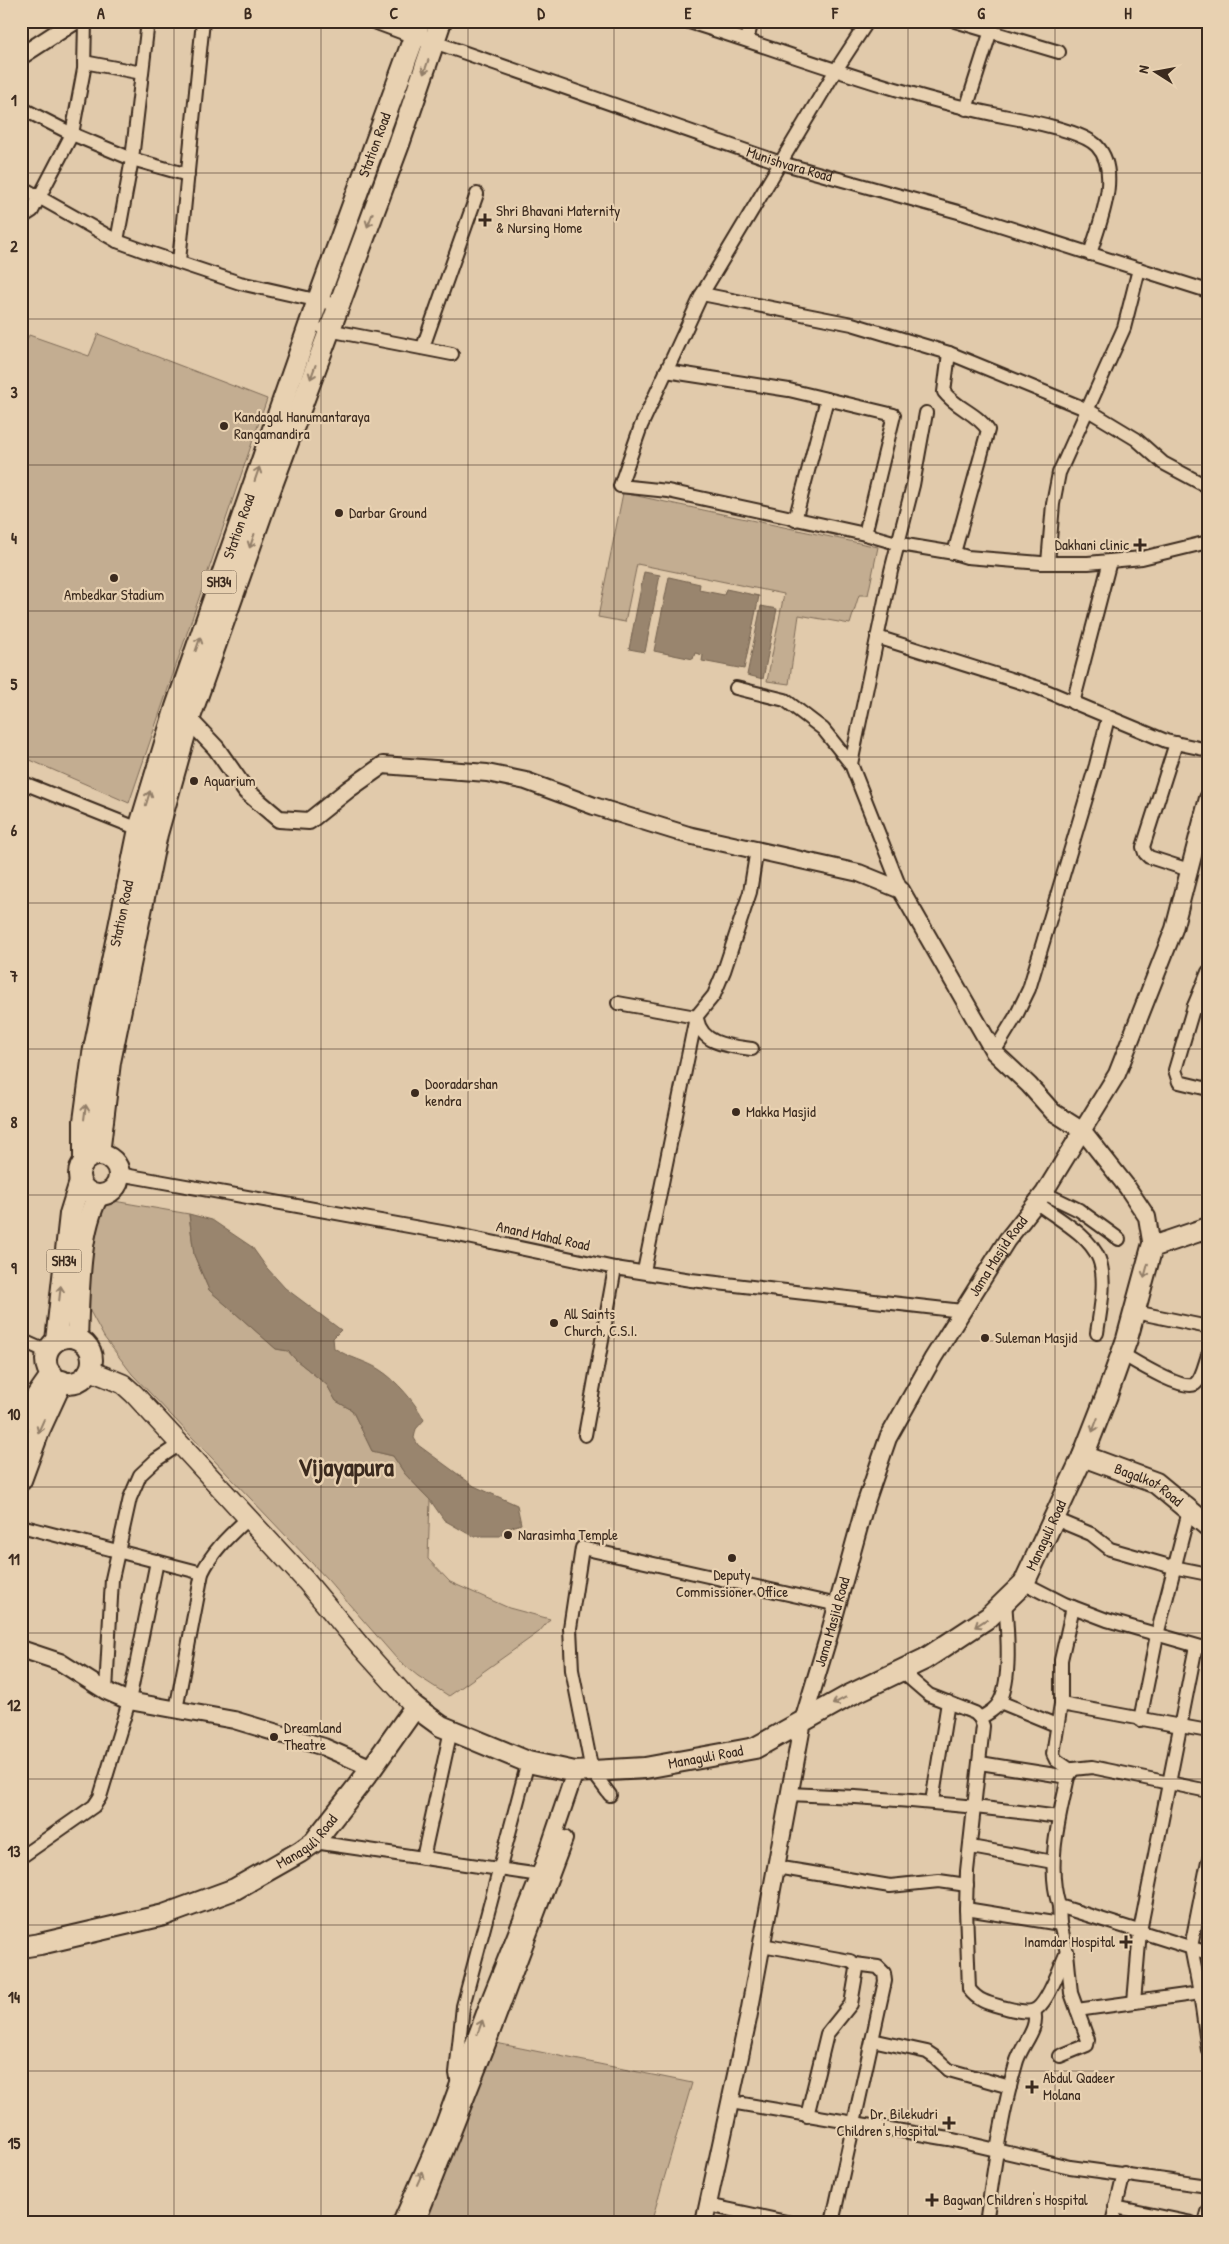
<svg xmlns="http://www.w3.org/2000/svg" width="1229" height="2244" font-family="'Patrick Hand',sans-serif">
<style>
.green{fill:#c3ad91;stroke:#7f6c58}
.water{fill:#99856e;stroke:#73614e}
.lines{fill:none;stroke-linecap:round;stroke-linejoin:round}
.minor-casing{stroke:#3b2a1e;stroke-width:16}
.tertiary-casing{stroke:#3b2a1e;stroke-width:20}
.secondary-casing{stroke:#3b2a1e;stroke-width:22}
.primary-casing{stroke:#3b2a1e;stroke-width:24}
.minor{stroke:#e8d1b1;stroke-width:12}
.tertiary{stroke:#e8d1b1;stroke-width:16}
.secondary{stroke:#e8d1b1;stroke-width:19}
.primary{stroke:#e8d1b1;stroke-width:20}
.oneway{stroke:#927e68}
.grid{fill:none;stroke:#3b2a1e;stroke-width:1;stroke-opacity:0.55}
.poi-dot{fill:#3b2a1e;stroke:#e8d1b1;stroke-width:2}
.labels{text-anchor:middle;stroke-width:4.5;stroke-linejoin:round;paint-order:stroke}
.shield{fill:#e8d1b1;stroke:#6f5c4a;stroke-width:1}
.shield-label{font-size:14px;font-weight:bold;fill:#3b2a1e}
.street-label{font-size:15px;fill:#3b2a1e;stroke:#e8d1b1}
.poi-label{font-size:15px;fill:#3b2a1e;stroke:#e8d1b1;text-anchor:start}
.town-label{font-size:25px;font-weight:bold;fill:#3b2a1e;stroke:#e8d1b1}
.neatline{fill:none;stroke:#3b2a1e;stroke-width:2}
.grid-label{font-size:16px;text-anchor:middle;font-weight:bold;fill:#3b2a1e}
</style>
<rect width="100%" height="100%" fill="#e1caab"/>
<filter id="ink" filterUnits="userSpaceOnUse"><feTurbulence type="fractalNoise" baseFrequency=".02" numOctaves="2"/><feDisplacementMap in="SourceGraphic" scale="10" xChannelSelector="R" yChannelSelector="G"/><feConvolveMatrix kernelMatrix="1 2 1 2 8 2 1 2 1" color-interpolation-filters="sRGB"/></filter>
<g filter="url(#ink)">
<!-- green -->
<g class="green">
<path d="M98,334L267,399L129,803L21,756V353L29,335L89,356Z"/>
<path d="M623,493L878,547L868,595H859L850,624L799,615L789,684L767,681L784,594L637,564L625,622L598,617Z"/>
<path d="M108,1200L189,1214L194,1255L209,1290L276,1349L288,1351L296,1360L327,1385L336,1401L352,1410L372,1451L393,1456L405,1474L430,1500L428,1559L450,1582L509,1608L550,1619L539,1632L449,1696L418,1676L397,1659L328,1580L132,1374L104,1337L84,1300L95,1222Z"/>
<path d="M491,2042L692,2083L651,2223H406Z"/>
</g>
<!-- water -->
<g class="water">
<path d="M644,572L660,575L645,652L629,649Z"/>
<path d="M669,577L700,584L699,590L724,595L726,589L759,596L744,669L702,661L703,655L695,653L693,659L654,651Z"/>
<path d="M761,606L777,609L763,679L747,675Z"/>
<path d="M189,1214L212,1220L252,1247L267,1268L285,1288L341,1330L333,1338L334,1348C349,1358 367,1361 380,1370C396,1380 416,1403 424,1420L416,1429L414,1438L418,1445L474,1486L517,1505L521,1524L512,1527L500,1536H472L444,1520L430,1500L405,1474L393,1456L372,1451L352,1410L336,1401L327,1385L296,1360L288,1351L276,1349L209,1290L194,1255Z"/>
</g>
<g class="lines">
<!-- minor casing -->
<g class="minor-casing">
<g id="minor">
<path d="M686,21C793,54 898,96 1008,117C1029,121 1083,131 1097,146C1122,173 1099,224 1090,254"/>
<path d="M868,21L836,70L702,294L641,426L620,486L668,491L865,534L900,544L954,553L967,557L1041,563H1088L1142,558L1208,542"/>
<path d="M955,21L1059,52"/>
<path d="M747,40L752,21"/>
<path id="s1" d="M434,42L781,163L962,213L1208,291"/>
<path d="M84,62L142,73"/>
<path d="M21,108L72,134L132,159L188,175"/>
<path d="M966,109L994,21"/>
<path d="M21,187L117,241L150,253L240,283L338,305"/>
<path d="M21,218L32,211L72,134L84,69L85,21"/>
<path d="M117,241L132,159L148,21"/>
<path d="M179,261L203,21"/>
<path d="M702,294L852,324L949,353L1088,410L1136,439L1163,463L1208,487"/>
<path d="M323,329L452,354"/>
<path d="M423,347L477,194"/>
<path d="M949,353L944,392C956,408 977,413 988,430L954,553"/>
<path d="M666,371L789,390L894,415L865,534"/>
<path d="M795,520L827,399"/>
<path d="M1048,563L1053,504L1059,473L1124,328L1139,269"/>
<path d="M877,637L1039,688L1166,741L1208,750"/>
<path d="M736,688L785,700L823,729L851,764"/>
<path d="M1073,703L1110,561"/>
<path d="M1176,743L1143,847L1145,853L1149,857L1189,870"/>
<path d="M21,782L144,831"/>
<path d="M901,890L851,764L891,571L913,485L926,413"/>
<path d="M1208,972L1194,1006L1175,1070L1179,1082L1208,1089"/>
<path d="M618,1003L696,1017"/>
<path d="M1194,1006L1208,1009"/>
<path d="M697,1019C702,1045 729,1046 752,1049"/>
<path d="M994,1052L1016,1016L1029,989L1096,765L1108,718"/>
<path d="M119,1174L453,1234L615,1268L691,1280L962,1311"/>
<path d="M1044,1193L1079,1210L1119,1239"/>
<path d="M1036,1202C1056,1218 1089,1234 1099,1259C1107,1280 1100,1311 1097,1333"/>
<path d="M644,1271L696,1017L714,995L724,971L750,892L757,849"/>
<path d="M1135,1312L1208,1327"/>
<path d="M21,1340L48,1352"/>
<path d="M1122,1354C1134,1361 1182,1391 1195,1384C1202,1379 1205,1363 1208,1355"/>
<path d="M585,1435L615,1268"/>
<path d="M1055,1519L1091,1534L1110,1549L1173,1567L1208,1574"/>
<path d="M21,1526L202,1573"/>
<path d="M1024,1583L1065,1604L1107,1620L1208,1649"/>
<path d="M900,1670L929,1695L975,1713L980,1718L983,1726L967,1871L966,1909L969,1989C978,2001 987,2003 1002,2007C1011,2009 1022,2013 1032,2011C1047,2008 1060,1966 1067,1952"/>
<path d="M106,1691L112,1579L130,1498L140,1475L156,1460L180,1444"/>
<path d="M1000,1702L1056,1725"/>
<path d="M1061,1704V1660L1073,1607"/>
<path d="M176,1710L202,1573C213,1550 230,1535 248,1518"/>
<path d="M980,1718C989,1713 996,1709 1000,1701C1012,1678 1007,1627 1005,1601"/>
<path d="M1140,1720L1157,1635L1189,1511"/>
<path d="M980,1763L1068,1777"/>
<path d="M1072,1771L1056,1760L1053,1754L1061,1704L1208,1731"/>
<path d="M1208,1791L1092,1767L1073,1769L1068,1777C1059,1819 1046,1864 1059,1906L1208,1953"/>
<path d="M788,1794C879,1797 969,1805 1059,1817"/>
<path d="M610,1795L592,1771L572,1670L570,1628L582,1548L838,1605"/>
<path d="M932,1802L948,1702"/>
<path d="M314,1842L540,1875"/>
<path d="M971,1847L1053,1862"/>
<path d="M21,1857L94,1806L100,1797L129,1701L157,1561"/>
<path d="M423,1858L451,1730"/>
<path d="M1208,1861L1191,1947L1200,1993L1208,2050"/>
<path d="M776,1867L890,1886L939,1881L967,1885"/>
<path d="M1059,1906L1060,1924L1067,1952L1071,1993L1088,2040L1087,2045L1060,2056"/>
<path d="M966,1909L1060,1924"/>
<path d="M762,1945L850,1961L855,1964L857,1969L851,2004L827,2034L807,2116"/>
<path d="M1134,2002L1140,1931L1196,1646"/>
<path d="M1077,2010L1200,1993"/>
<path d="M872,2040L927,2052L936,2058L949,2070L1010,2087"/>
<path d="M458,2085L456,2073L463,2006L528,1762"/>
<path d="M731,2102L949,2139L1070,2167L1208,2186"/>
<path d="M708,2205L791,2223"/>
<path d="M1115,2207L1192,2223"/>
<path d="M832,2223L885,1981L884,1973L878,1967L855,1964"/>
<path d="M986,2223C994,2170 1001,2115 1016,2064C1020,2046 1040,2029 1034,2011"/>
<path d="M1112,2223L1124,2173"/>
<path d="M1205,2223L1208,2212"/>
</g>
</g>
<!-- tertiary casing -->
<g class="tertiary-casing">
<g id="tertiary">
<path d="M377,21L425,39"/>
<path d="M21,56L75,21"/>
<path d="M183,713L216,748L246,791L279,819L309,821L349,789L383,765L487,773L526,781L594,806L688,835L859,873L901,890L994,1052L1029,1085L1053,1112L1083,1131L1127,1187L1147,1217L1152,1247"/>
<path d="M21,1649L60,1662L106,1691L129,1701L234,1720L324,1747L372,1768"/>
<path d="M401,2223L442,2130L488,2005L540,1875L575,1772"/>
<path d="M416,2223L485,2049L564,1839"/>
<path id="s2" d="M704,2223L748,2019L803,1721L829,1635L865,1505L888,1438L933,1358L1007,1240L1044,1193L1117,1074L1174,929L1208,798"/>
</g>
</g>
<!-- secondary casing -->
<g class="secondary-casing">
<path id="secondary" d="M89,1370L123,1384L134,1394L306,1581L362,1648L415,1707"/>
</g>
<!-- primary casing -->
<g class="primary-casing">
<g id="primary">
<path d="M99,1154L110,1062L157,834L189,720L269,493L399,144L441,21"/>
<circle cx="99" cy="1175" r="20"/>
<path id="s3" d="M84,1161V1121L93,1054L139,829L176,707L318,300L420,21"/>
<circle cx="69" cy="1360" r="23"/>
<path d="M77,1338C79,1296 78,1232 98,1196"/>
<path d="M56,1341L70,1214L80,1182"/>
<path d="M21,1424L36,1397L52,1374"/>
<path id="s4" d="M1083,1456L1156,1483L1208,1526"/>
<path d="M21,1480L39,1431L62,1381"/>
<path id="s5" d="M21,1947L40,1944L164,1915L235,1889L300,1852L314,1842L372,1768L415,1707L441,1726L528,1762L575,1772L645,1768L755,1748L850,1695L925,1659L989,1617L1024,1583L1083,1456L1107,1395L1127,1339L1152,1247L1208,1228"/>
</g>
</g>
<!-- minor -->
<use href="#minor" class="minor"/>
<!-- tertiary -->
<use href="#tertiary" class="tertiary"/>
<!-- secondary -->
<use href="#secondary" class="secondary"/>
<!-- primary -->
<use href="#primary" class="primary"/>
</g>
<!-- one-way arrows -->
<defs><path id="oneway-shaft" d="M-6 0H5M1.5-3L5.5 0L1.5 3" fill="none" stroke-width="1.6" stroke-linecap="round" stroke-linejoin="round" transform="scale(1.25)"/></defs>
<g class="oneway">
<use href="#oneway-shaft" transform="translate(426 67) rotate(109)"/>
<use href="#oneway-shaft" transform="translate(370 220) rotate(111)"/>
<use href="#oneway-shaft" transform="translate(313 372) rotate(110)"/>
<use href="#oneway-shaft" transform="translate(257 474) rotate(-71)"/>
<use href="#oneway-shaft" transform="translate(252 541) rotate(109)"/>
<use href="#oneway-shaft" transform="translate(198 644) rotate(-71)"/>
<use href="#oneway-shaft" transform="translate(148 798) rotate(-73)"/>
<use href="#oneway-shaft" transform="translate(85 1112) rotate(-83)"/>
<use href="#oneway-shaft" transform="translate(1146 1271) rotate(105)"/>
<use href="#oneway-shaft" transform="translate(60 1293) rotate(-84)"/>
<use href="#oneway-shaft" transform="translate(1095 1425) rotate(111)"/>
<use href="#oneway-shaft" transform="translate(41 1426) rotate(114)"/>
<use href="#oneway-shaft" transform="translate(981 1623) rotate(147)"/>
<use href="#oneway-shaft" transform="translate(839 1701) rotate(152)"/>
<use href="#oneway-shaft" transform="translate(480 2027) rotate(-70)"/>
<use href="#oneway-shaft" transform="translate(420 2178) rotate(-66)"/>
</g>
</g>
<!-- grid -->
<path class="grid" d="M174,21V2223M321,21V2223M468,21V2223M614,21V2223M761,21V2223M908,21V2223M1055,21V2223M21,173H1208M21,319H1208M21,465H1208M21,611H1208M21,757H1208M21,903H1208M21,1049H1208M21,1195H1208M21,1341H1208M21,1487H1208M21,1633H1208M21,1779H1208M21,1925H1208M21,2071H1208"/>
<!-- markers -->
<g class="poi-dot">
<path d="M482.5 212.5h5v5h5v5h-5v5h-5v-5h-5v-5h5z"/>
<circle cx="224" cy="426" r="5"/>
<circle cx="339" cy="513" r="5"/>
<path d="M1137.5 537.5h5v5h5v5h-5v5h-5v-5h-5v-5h5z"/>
<circle cx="114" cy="578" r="5"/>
<circle cx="194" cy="781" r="5"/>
<circle cx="415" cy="1093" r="5"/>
<circle cx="736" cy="1112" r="5"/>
<circle cx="554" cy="1323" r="5"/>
<circle cx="985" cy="1338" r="5"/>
<circle cx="508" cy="1535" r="5"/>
<circle cx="732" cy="1558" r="5"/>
<circle cx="274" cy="1737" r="5"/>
<path d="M1123.5 1934.5h5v5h5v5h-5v5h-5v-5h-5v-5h5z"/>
<path d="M1029.5 2079.5h5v5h5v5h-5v5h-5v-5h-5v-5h5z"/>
<path d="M946.5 2115.5h5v5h5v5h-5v5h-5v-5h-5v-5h5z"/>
<path d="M929.5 2192.5h5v5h5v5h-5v5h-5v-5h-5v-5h5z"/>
</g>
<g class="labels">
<!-- shield labels -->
<g class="shield">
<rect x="201.5" y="570.5" width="35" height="23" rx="4"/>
<rect x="46.5" y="1249.5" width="35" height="23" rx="4"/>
</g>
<g class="shield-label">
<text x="219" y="587">SH34</text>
<text x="64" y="1266">SH34</text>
</g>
<!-- street labels -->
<g class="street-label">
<text dy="5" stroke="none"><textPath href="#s3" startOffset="1061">Station Road</textPath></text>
<text dy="5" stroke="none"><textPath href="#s1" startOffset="376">Munishvara Road</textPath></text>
<text dy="5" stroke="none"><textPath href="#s3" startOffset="656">Station Road</textPath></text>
<text dy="5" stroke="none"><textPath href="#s3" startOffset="251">Station Road</textPath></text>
<text transform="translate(543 1236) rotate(12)" y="5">Anand Mahal Road</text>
<text dy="5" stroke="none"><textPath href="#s2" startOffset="1020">Jama Masjid Road</textPath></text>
<text dy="5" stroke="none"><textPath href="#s4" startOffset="72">Bagalkot Road</textPath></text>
<text dy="5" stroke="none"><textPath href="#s5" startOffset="1209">Managuli Road</textPath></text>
<text dy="5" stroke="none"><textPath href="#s2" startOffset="615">Jama Masjid Road</textPath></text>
<text dy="5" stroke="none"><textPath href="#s5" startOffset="789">Managuli Road</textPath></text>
<text dy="5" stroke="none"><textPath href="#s5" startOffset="309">Managuli Road</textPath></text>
</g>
<!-- poi labels -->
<g class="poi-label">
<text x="496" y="216">Shri Bhavani Maternity<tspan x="496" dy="17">&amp; Nursing Home</tspan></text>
<text x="234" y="422">Kandagal Hanumantaraya<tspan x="234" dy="17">Rangamandira</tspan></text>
<text x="349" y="518">Darbar Ground</text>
<text x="1129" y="550" text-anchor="end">Dakhani clinic</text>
<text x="114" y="600" text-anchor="middle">Ambedkar Stadium</text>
<text x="204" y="786">Aquarium</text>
<text x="425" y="1089">Dooradarshan<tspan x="425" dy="17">kendra</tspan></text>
<text x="746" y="1117">Makka Masjid</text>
<text x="564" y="1319">All Saints<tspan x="564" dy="17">Church, C.S.I.</tspan></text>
<text x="995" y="1343">Suleman Masjid</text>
<text x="518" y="1540">Narasimha Temple</text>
<text x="732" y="1580" text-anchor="middle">Deputy<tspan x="732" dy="17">Commissioner Office</tspan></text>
<text x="284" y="1733">Dreamland<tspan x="284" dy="17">Theatre</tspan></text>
<text x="1115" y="1947" text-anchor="end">Inamdar Hospital</text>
<text x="1043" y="2083">Abdul Qadeer<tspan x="1043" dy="17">Molana</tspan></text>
<text x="938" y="2119" text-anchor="end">Dr. Bilekudri<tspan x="938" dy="17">Children's Hospital</tspan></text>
<text x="943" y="2205">Bagwan Children's Hospital</text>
</g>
<!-- town labels -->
<g class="town-label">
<text x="346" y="1476">Vijayapura</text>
</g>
</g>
<!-- margin -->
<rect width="1229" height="2244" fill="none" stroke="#e8d1b1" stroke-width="55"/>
<!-- north arrow -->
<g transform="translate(1156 72) rotate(281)" stroke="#e8d1b1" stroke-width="4" paint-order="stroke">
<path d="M0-4L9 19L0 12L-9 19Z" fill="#3b2a1e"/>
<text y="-8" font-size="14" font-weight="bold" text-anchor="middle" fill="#3b2a1e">N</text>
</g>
<rect x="28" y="28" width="1174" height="2188" class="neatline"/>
<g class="grid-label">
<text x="101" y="19">A</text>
<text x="248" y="19">B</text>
<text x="394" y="19">C</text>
<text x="541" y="19">D</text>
<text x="688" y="19">E</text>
<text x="835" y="19">F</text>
<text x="981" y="19">G</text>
<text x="1128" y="19">H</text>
<text x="14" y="106">1</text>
<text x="14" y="252">2</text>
<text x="14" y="398">3</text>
<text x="14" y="544">4</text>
<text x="14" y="690">5</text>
<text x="14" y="836">6</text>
<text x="14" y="982">7</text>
<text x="14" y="1128">8</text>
<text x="14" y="1274">9</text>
<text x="14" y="1420">10</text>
<text x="14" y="1565">11</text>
<text x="14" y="1711">12</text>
<text x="14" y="1857">13</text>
<text x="14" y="2003">14</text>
<text x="14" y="2149">15</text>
</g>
</svg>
